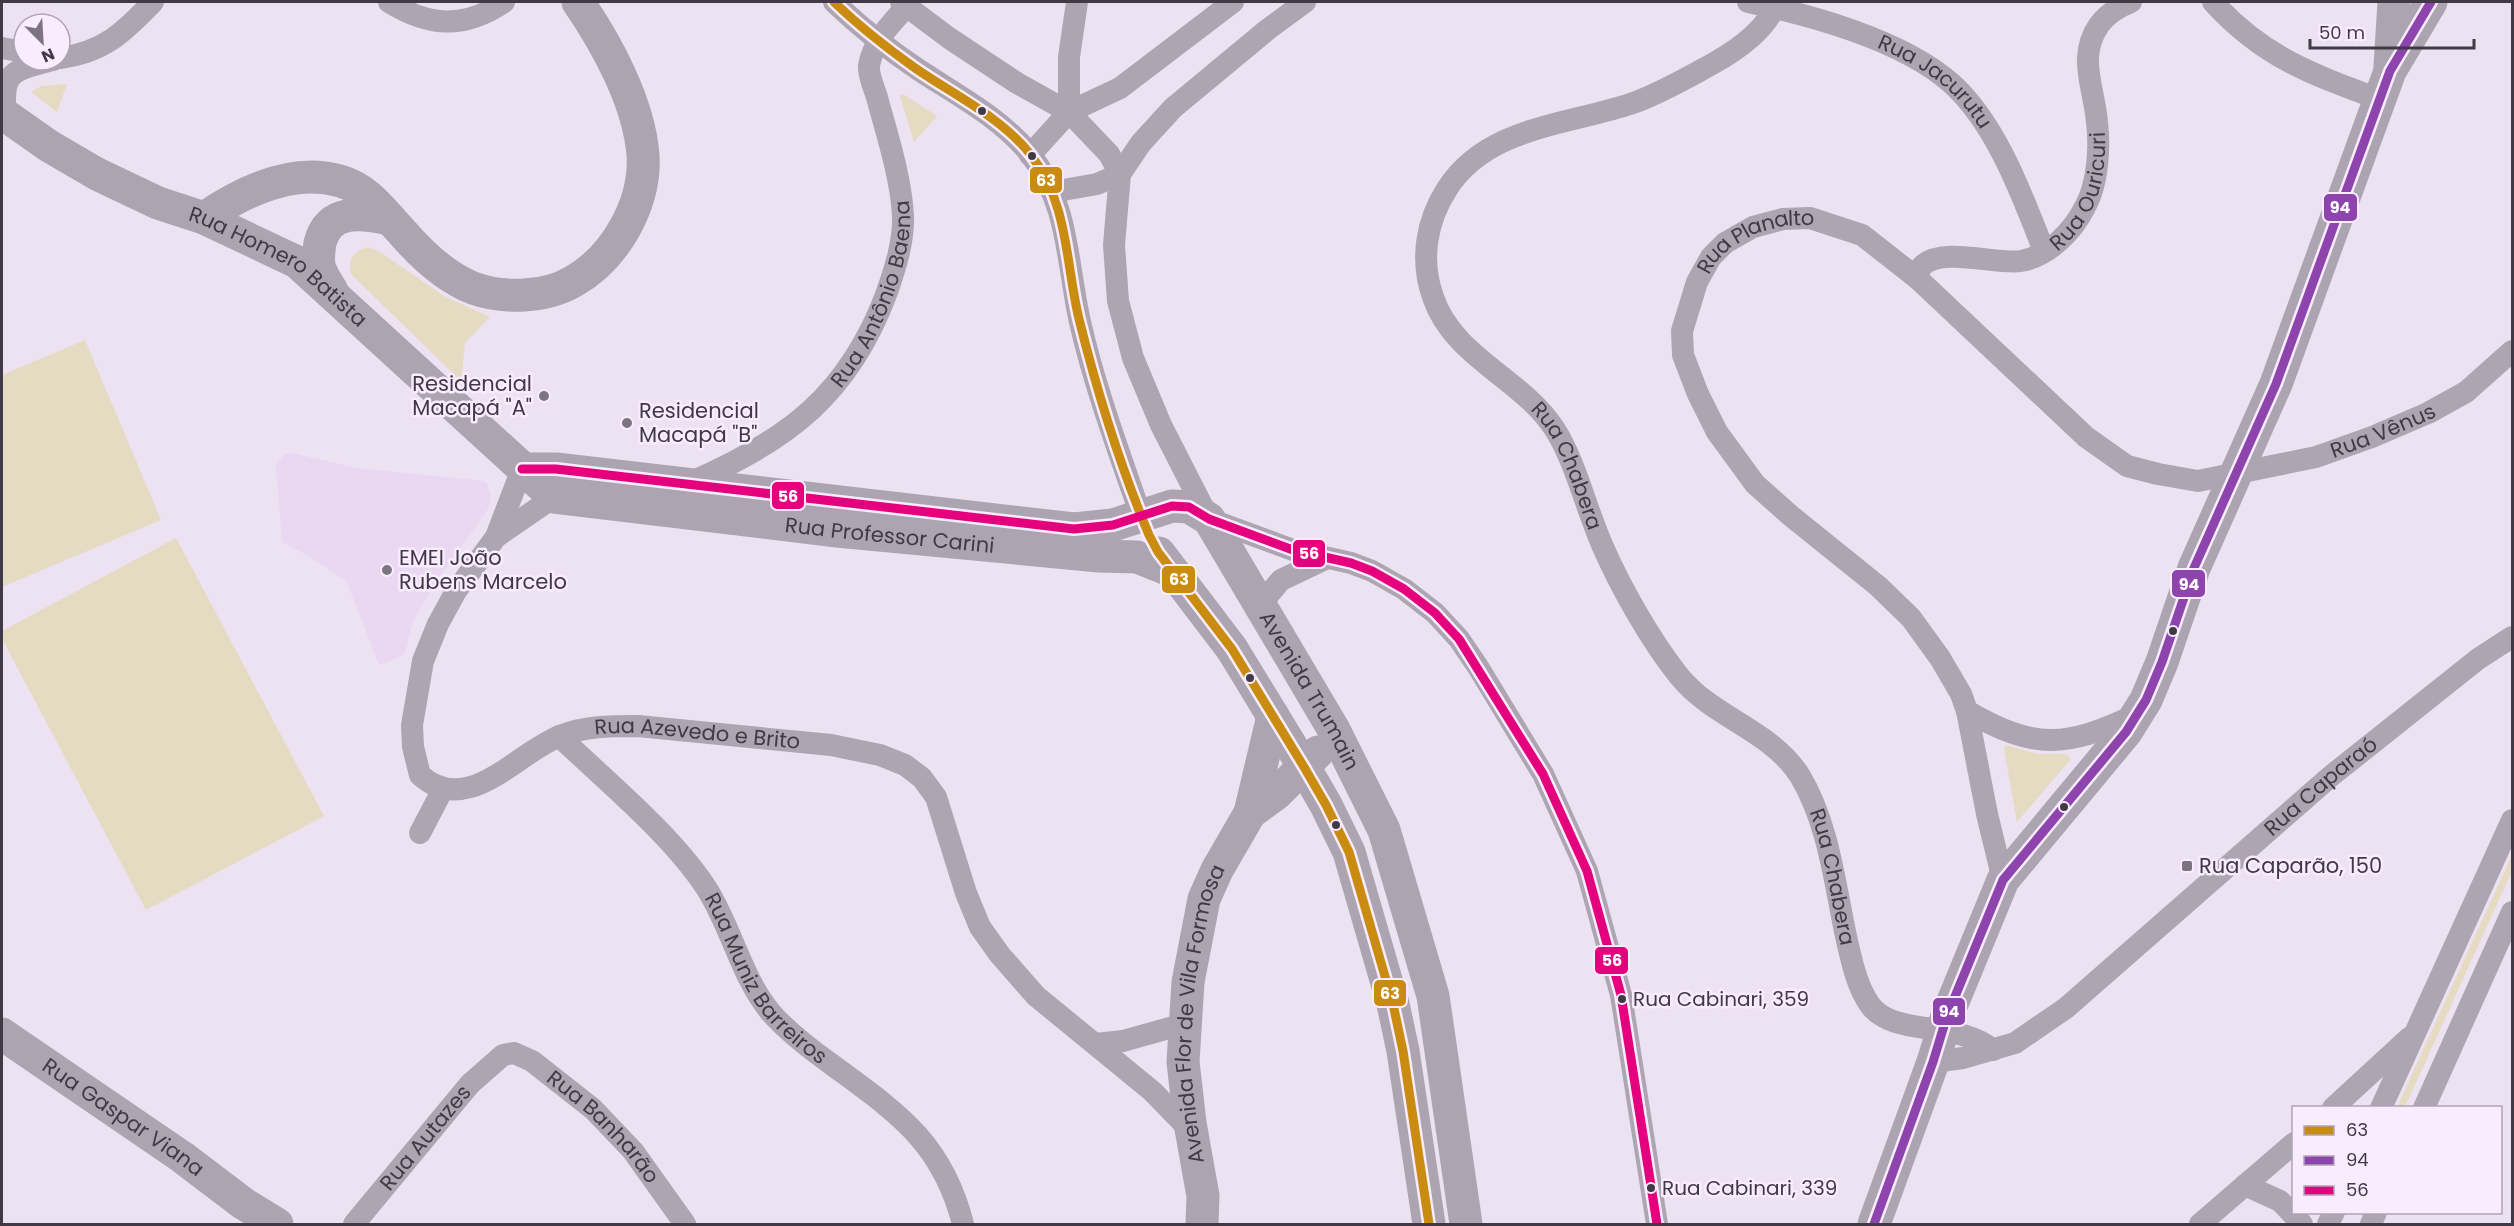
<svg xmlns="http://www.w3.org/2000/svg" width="2514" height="1226" font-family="Poppins,sans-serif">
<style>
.built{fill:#ead8f2}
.green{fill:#e5dbc2}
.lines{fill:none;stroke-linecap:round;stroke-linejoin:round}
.street{stroke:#ada5b1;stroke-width:22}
.secondary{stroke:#ada4b2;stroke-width:33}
.bus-1-casing{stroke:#f8ecfe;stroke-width:14}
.bus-2-casing{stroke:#f8ecfe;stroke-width:14}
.bus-3-casing{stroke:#f8ecfe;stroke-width:14}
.bus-1{stroke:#ca8b11;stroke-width:9}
.bus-2{stroke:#8e44ad;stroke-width:9}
.bus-3{stroke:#e5007d;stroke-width:9}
.bus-dot{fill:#413945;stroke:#f8ecfe;stroke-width:2}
.poi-dot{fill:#7d7482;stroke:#f8ecfe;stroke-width:2}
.labels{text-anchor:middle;stroke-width:5;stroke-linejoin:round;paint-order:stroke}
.bus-label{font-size:20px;fill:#413945;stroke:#f8ecfe;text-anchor:start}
.street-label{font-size:21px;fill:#413945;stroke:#f8ecfe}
.poi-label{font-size:21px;fill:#413945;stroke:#f8ecfe;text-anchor:start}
.line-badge{stroke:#f8ecfe;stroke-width:2}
.badge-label{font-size:16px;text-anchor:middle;font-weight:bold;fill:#fff}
</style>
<rect width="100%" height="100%" fill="#ede2f2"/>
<!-- built -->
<path class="built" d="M293,453L356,468L484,481L488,486L491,496L488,509L436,582L414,619L404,655L379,665L347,582L312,558L282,542L276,465L285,454Z"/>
<!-- green -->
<g class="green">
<path d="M67,84L57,112L31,92L41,86Z"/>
<path d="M903,94L937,116L914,142L900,96Z"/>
<path d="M368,247L380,252L444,296L490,317L465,343L461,381L351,274C347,261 354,250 368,247Z"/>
<path d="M85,340L161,520L2,587V375Z"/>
<path d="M176,538L324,816L146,910L2,639V631Z"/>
<path d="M2005,745L2038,754H2066L2071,759L2017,822L2004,749Z"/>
<path d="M2512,855V871L2405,1107H2397Z"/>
</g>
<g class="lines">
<!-- street -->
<g class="street">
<path d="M389,2C430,27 464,29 504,2"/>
<path d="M834,2C860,27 889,50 919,70C957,95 1001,118 1030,154C1069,203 1067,264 1080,322C1095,388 1119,452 1141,516"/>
<path d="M901,2L949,38L1017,83L1069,112L1109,154L1120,174"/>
<path d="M1305,2L1267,30L1173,108L1141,143L1120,174L1114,245L1118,301L1133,358L1161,425L1209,519L1293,550L1351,563L1372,571L1404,589L1435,613L1459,639L1478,667L1543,774L1587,871L1621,995L1657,1224"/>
<path id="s1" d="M1748,2C1811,15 1902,40 1951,83C1996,123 2022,195 2044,251"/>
<path id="s2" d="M1777,2C1767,29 1739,49 1714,63C1688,77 1661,93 1633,103C1569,125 1487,126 1447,189C1426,221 1420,261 1433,297C1453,357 1521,378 1554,428C1576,462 1586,509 1603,547C1621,588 1651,641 1679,676C1713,718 1771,730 1800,776C1829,824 1835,886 1847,941C1852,962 1857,987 1870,1005C1893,1037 1957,1020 1993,1050"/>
<path d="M2213,2C2263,57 2311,74 2379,99"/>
<path d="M2,48L24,52"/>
<path d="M60,58C104,52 123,33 153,2"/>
<path d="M1069,112V57L1077,2"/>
<path d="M6,116C1,70 13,71 53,60"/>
<path d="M1030,155L1069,112L1120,88L1233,2"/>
<path d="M1052,192L1097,184L1120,174"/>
<path id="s3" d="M1917,278C1918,274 1920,268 1922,266C1942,246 1997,265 2021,261C2049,256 2073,231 2085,207C2098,184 2100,148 2097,122C2094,87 2077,57 2099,25C2108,13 2118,7 2131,2"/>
<path id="s4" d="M522,469L496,537L456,591L438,624L423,661L412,725L413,747L420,775C468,818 516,753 560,736C584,726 611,726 638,726L831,745L880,755L905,765L922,778L936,797L966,893L980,927L1000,955L1036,996L1152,1091L1191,1131"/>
<path id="s5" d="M689,483C787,441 849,395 887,292C895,269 904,241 903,216C901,178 888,138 878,101C876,92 868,76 869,66C873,41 891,24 907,6"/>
<path d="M496,537L554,497"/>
<path d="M1260,605L1281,580L1325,559"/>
<path d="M1967,711C2034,750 2066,748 2135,715"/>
<path id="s6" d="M559,736C606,781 672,835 707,889C732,929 742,979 772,1014C790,1034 810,1049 831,1064C896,1112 942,1141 963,1224"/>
<path d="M420,833L443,789"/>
<path id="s7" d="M2003,880L1987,814L1967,711L1961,694L1940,658L1911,618L1878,586L1791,516L1755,484L1717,432L1698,394L1683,355L1682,331L1697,282L1711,257L1725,243L1753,227L1783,219L1810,218L1862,235L1917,278L2086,437L2127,466L2158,474L2198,481L2316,457L2372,437L2428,413L2466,392L2512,351"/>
<path d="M1096,1044L1123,1041L1184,1024"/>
<path id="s8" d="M1933,1062L1963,1058L2015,1043L2066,1008L2331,776L2478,659L2512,637"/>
<path d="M2333,1108L2409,1038"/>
<path d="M2381,1108L2512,820"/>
<path d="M2424,1108L2512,912"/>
<path d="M2245,1185L2280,1201L2302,1224"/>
<path id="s9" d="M354,1224L470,1084L503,1055L514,1053L532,1061L593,1109L633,1151L685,1224"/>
<path d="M2200,1224L2294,1143"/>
<path d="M2328,1224L2334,1212"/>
<path d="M2371,1224L2376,1212"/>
</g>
<!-- secondary -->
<g class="secondary">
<path d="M2390,66L2394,2"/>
<path id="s10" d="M2,113L49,146L97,174L158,203L204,218L297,262L554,497L837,531L1099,556L1137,557L1172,571"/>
<path d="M204,218C242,192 293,167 340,181C368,189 383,212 402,232C421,254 445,277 473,288C503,299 546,298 574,281C616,257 646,203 643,155C639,103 607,44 578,2"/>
<path d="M332,291C328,284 321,274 319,266C318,259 319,249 320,243C329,208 362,213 390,219"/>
<path id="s11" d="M522,469H556L1074,529L1113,525L1172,506L1189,507L1209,519L1334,730L1384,830L1433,996L1466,1224"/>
<path d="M1159,553L1232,649L1304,767L1326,805L1349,852L1393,1004L1403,1051L1429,1224"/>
<path d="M1250,813L1276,794L1318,752"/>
<path id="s12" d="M2,1034L182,1157L244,1204L277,1224"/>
<path id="s13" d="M1202,1224L1203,1196L1190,1123L1183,1062L1188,982L1204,899L1217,870L1250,813L1273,716"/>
<path d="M1874,1224L1933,1062L1947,1016L2003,880L2126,732L2146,700L2162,662L2194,568L2276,384L2390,71L2431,2"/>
</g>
<!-- bus-1 casing -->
<g class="bus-1-casing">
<path id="bus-1" d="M834,2C859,26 887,48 915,68C954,95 1001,117 1031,155C1070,206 1065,265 1080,323C1098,395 1121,468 1149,535L1158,552L1232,649L1304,767L1326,805L1349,852L1393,1004L1403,1051L1429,1224"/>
</g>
<!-- bus-2 casing -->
<g class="bus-2-casing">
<path id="bus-2" d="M1874,1224L1933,1062L1947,1016L2003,880L2126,732L2146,700L2162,662L2194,568L2276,384L2390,71L2431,2"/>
</g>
<!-- bus-3 casing -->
<g class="bus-3-casing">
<path id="bus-3" d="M522,469H556L1074,529L1113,525L1172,506L1189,507L1209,519L1293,550L1351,563L1372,571L1404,589L1435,613L1459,639L1543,774L1587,871L1621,995L1657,1224"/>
</g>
<!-- bus-1 -->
<use href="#bus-1" class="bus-1"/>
<!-- bus-2 -->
<use href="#bus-2" class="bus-2"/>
<!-- bus-3 -->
<use href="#bus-3" class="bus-3"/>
</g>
<!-- markers -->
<g class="bus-dot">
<circle cx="982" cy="111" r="5"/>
<circle cx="1032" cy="156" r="5"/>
<circle cx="2173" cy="631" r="5"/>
<circle cx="1250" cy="678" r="5"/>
<circle cx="2064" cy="807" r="5"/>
<circle cx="1336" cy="825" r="5"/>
<circle cx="1622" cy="999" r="5"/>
<circle cx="1651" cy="1188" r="5"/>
</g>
<g class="poi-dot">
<circle cx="544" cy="396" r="6"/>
<circle cx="627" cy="423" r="6"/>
<circle cx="387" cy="570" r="6"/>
<rect x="2181" y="860" width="12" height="12" rx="3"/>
</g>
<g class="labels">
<!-- bus labels -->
<g class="bus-label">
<text x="1633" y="1006">Rua Cabinari, 359</text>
<text x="1662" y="1195">Rua Cabinari, 339</text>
</g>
<!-- street labels -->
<g class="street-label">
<text dy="7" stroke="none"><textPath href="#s1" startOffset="207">Rua Jacurutu</textPath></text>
<text dy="7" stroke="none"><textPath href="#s3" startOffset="214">Rua Ouricuri</textPath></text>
<text dy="7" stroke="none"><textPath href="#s7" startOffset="789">Rua Planalto</textPath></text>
<text dy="7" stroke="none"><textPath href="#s10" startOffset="318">Rua Homero Batista</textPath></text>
<text dy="7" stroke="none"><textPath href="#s5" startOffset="278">Rua Antônio Baena</textPath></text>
<text dy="7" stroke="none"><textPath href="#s7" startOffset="1522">Rua Vênus</textPath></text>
<text dy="7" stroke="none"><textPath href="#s2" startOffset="723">Rua Chabera</textPath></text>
<text dy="7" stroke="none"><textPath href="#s10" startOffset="1018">Rua Professor Carini</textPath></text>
<text dy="7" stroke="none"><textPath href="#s11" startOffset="896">Avenida Trumain</textPath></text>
<text dy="7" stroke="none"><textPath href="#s4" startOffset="630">Rua Azevedo e Brito</textPath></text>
<text dy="7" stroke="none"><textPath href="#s8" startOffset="484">Rua Caparaó</textPath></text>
<text dy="7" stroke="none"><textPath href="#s2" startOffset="1227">Rua Chabera</textPath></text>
<text dy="7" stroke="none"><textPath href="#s6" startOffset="322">Rua Muniz Barreiros</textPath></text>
<text dy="7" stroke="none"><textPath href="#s13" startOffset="213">Avenida Flor de Vila Formosa</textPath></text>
<text dy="7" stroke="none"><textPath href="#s12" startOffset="147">Rua Gaspar Viana</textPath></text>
<text dy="7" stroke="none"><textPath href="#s9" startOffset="354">Rua Banharão</textPath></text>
<text dy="7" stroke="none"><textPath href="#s9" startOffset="112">Rua Autazes</textPath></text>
</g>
<!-- poi labels -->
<g class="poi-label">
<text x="532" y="391" text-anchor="end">Residencial<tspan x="532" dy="24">Macapá "A"</tspan></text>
<text x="639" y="418">Residencial<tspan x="639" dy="24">Macapá "B"</tspan></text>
<text x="399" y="565">EMEI João<tspan x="399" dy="24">Rubens Marcelo</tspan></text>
<text x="2199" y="873">Rua Caparão, 150</text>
</g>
</g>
<g class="line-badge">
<rect x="1029" y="166" width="34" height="28" rx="6" fill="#ca8b11"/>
<rect x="2323" y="193" width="35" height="29" rx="6" fill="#8e44ad"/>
<rect x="771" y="481" width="34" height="29" rx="6" fill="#e5007d"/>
<rect x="1292" y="539" width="34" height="29" rx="6" fill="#e5007d"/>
<rect x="1161" y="565" width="35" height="29" rx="6" fill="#ca8b11"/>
<rect x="2171" y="569" width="35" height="29" rx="6" fill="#8e44ad"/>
<rect x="1594" y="946" width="35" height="29" rx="6" fill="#e5007d"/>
<rect x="1373" y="979" width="34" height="28" rx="6" fill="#ca8b11"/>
<rect x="1932" y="997" width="34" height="29" rx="6" fill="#8e44ad"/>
</g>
<g class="badge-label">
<text x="1046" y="186">63</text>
<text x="2340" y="213">94</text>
<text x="788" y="502">56</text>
<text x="1309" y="559">56</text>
<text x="1179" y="585">63</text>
<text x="2189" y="590">94</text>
<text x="1612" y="966">56</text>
<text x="1390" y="999">63</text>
<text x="1949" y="1017">94</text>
</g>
<!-- border -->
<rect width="2514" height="1226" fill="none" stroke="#413945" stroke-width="6"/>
<!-- legend -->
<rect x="2292" y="1106" width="210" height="108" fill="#f8ecfe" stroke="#afa4b4" stroke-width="1.5"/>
<rect x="2304" y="1126" width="30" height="9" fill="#ca8b11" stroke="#afa4b4" stroke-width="1.5"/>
<text x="2346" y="1136" font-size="18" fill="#413945">63</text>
<rect x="2304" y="1156" width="30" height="9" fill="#8e44ad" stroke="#afa4b4" stroke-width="1.5"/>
<text x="2346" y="1166" font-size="18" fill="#413945">94</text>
<rect x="2304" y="1186" width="30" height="9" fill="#e5007d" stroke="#afa4b4" stroke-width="1.5"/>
<text x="2346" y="1196" font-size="18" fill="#413945">56</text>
<!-- north arrow -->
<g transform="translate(42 42) rotate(156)"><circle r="28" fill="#f8ecfe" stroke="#afa4b4" stroke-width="1.5"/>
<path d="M0-4.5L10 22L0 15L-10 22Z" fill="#7d7482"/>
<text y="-9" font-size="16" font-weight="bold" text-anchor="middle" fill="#413945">N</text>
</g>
<!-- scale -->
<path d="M2310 39v9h164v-9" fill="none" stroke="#413945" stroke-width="3"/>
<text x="2319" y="39" font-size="18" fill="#413945" stroke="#f8ecfe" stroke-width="4.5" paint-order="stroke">50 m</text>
</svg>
